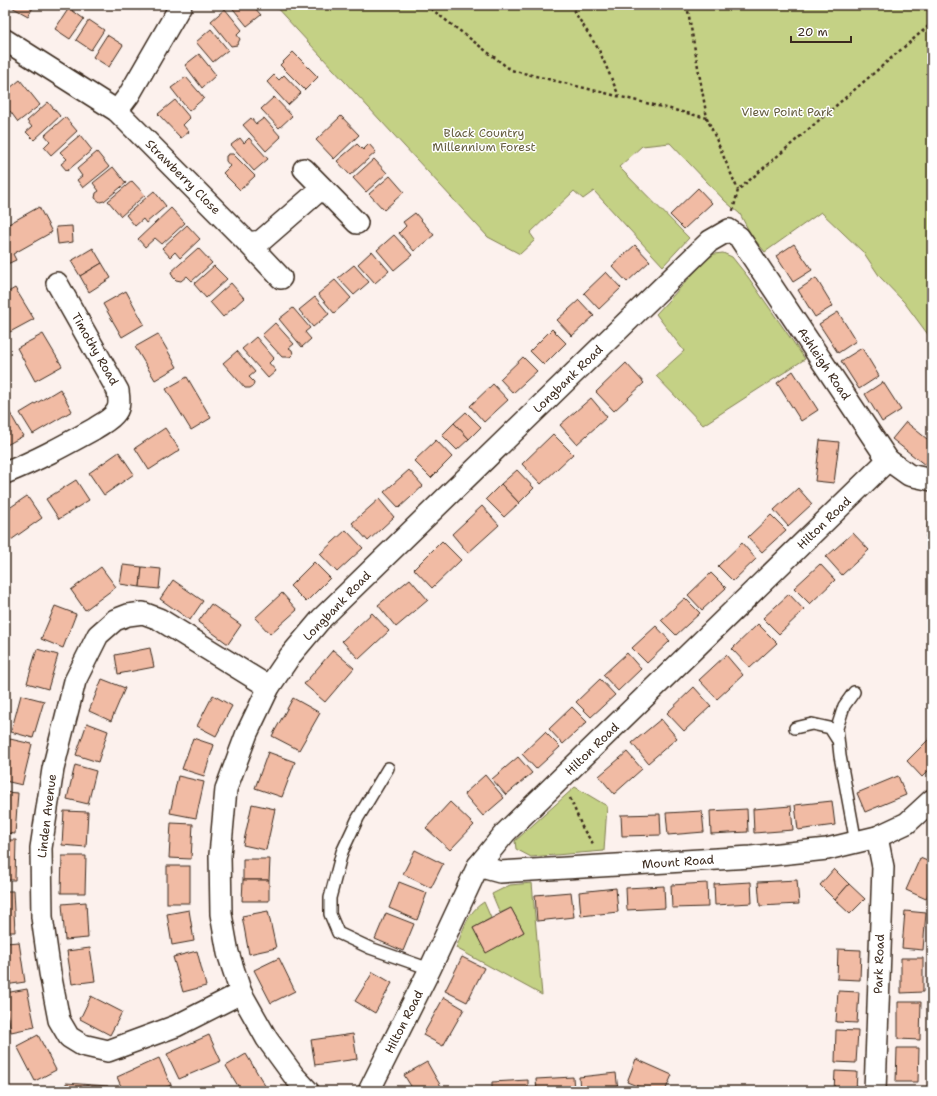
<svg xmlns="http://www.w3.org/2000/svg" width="937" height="1096" font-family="'Shantell Sans',sans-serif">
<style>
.green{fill:#c4d185;stroke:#807e52}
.building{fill:#f1bba4;stroke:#3b2a1e}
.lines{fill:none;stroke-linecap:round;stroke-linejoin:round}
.service-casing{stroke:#3b2a1e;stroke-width:14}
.minor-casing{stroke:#3b2a1e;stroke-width:24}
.path{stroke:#3b2a1e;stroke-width:2.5;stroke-dasharray:3 3;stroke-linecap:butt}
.service{stroke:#fff;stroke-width:11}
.minor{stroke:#fff;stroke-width:21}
.labels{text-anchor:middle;stroke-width:3;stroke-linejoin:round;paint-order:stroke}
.park-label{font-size:12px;fill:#645c3d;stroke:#fff}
.street-label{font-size:12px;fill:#3b2a1e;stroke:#fff}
</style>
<rect width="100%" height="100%" fill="#fcf1ed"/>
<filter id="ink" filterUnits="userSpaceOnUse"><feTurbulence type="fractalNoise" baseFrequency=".025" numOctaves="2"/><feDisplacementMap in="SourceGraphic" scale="8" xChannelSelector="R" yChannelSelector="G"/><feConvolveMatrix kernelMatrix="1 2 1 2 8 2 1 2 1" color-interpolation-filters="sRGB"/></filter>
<g filter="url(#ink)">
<!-- green -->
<g class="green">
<path d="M274,5H932V340L904,302L880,277L864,253L821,212L765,252L751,235L740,214L725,201L670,143L642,146L619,167L689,238L663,266L594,191L583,199L574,191L530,233L535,240L520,254L488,237Z"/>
<path d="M723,253L732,257L748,277L805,359L703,425L656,376L684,351L656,314L705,261L714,254Z"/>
<path d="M575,787L607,806L604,851L531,857L516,849L515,841Z"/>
<path d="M532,883L542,995L456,948C463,931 467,912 484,902L491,918L473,928L486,952L524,932L511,908L500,913L492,894L510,885Z"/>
</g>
<!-- building -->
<g class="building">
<path d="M8,5H32L34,6L28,16Z"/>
<path d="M133,5H144L140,10Z"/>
<path d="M230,5H256L254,7L261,15L247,26Z"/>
<path d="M69,8L84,19L70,39L55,29Z"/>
<path d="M225,9L242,30L237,35L240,39L237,45L231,46L211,21Z"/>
<path d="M89,20L104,30L91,50L76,40Z"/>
<path d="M211,29L228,50L213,62L196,42Z"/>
<path d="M107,35L123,45L109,67L93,57Z"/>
<path d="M293,52L318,77L305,90L280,65Z"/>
<path d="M199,54L216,75L202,88L185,65Z"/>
<path d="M274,75L279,80L284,75L301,93L288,105L267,82Z"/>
<path d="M186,77L204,98L189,111L171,88Z"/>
<path d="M20,80L40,105L18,122L10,111L5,115V92Z"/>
<path d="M274,97L292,116L279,128L261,109Z"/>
<path d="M175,100L190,118L183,125L189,132L181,138L158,114Z"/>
<path d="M48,102L60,116L34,140L26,132L32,127L27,121Z"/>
<path d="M341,116L359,135L334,159L316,140Z"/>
<path d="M65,117L77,131L51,155L44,147L50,141L45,135Z"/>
<path d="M251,118L256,124L264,118L281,137L266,151L243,125Z"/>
<path d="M80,135L92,150L67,171L61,164L67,159L60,152Z"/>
<path d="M240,138L244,143L249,138L268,159L254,171L231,145Z"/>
<path d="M357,144L363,150L369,144L376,152L350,175L337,161Z"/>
<path d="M97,152L109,167L83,188L77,180L82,176L77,169Z"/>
<path d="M229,154H233L255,176L240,190L223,173L230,166L226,161V156Z"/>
<path d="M374,159L387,173L366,192L353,178Z"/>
<path d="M113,167L126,183L104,201L100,202L95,198L96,193L99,191L93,183Z"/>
<path d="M390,176L404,192L384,210L369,194Z"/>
<path d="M132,181L145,195L121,216L108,201Z"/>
<path d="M698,188L712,203L684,229L670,215Z"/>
<path d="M154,191L166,206L146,223L143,219L135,226L126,215Z"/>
<path d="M39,207L52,232L13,254L16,260L5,265V226Z"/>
<path d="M171,208L185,223L162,244L155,238L145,247L138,239Z"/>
<path d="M415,213L434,235L414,251L399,233L406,226L403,222Z"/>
<path d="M187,225L200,239L180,258L175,252L170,257L162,248Z"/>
<path d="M72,226L73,242L58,244L56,227Z"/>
<path d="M394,235L412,255L394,270L377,250Z"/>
<path d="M794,244L812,270L793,282L776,256Z"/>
<path d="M635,245L650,261L627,282L612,266Z"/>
<path d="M93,248L102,263L80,276L71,261Z"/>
<path d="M198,248L212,263L192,281L187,276L181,281L176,280L173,277L171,272Z"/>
<path d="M372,251L389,271L375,283L358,264Z"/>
<path d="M102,263L111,278L89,292L80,276Z"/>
<path d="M354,265L369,282L354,295L338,278Z"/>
<path d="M214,266L227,279L206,298L194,284Z"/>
<path d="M606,272L621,288L599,309L584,293Z"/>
<path d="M816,278L833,306L815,317L798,290Z"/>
<path d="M335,280L351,298L334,313L318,294Z"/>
<path d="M231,283L244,298L223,317L210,302Z"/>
<path d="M15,288L34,319L10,332L5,324V294Z"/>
<path d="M126,291L144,324L122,337L103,304Z"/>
<path d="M315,297L329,314L313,327L299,310Z"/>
<path d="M579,300L594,316L572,336L557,320Z"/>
<path d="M293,308L310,328L305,332L311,339L302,347L279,319Z"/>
<path d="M838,312L856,341L838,353L819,324Z"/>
<path d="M275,323L294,344L289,348L292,350L293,354L290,357H282L262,335Z"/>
<path d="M552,329L566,343L544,365L530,351Z"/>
<path d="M43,334L62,366L35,381L17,348Z"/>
<path d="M158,334L177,367L155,380L135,347Z"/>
<path d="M256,337L274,358L269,363L276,371L268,378L242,349Z"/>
<path d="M862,348L879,376L859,389L841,361Z"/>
<path d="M237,351L255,372L249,377L254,382L253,386L250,388H245L223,363Z"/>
<path d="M523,357L537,371L513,393L500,379Z"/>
<path d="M626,363L644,383L614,411L596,392Z"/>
<path d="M793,371L818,410L801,421L777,383Z"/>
<path d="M187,377L211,418L191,430L166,389Z"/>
<path d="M883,382L901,410L882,422L865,394Z"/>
<path d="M493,384L508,400L484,422L470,406Z"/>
<path d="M60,389L72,411L33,434L20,413Z"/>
<path d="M591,398L607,417L577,444L560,425Z"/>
<path d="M466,412L481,427L469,439L454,423Z"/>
<path d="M10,413L23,436L5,446V416Z"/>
<path d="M906,422L932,443V457L925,465L892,439Z"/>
<path d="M454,423L469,439L457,450L442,435Z"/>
<path d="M165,428L180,450L149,470L135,448Z"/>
<path d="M553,434L573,454L541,484L522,464Z"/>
<path d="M436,440L452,457L431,478L414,461Z"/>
<path d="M820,440L839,442L834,483L815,481Z"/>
<path d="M119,452L134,474L104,495L89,473Z"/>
<path d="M409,470L423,486L399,508L384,492Z"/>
<path d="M517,470L534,488L519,503L501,484Z"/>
<path d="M76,480L89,500L59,519L46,499Z"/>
<path d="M501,484L519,503L504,517L486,499Z"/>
<path d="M798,488L812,504L788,526L774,510Z"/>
<path d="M27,496L42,518L11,540L5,531V511Z"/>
<path d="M379,499L394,517L368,541L352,523Z"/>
<path d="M482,506L499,525L468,553L452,534Z"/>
<path d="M930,510H932V538L926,537Z"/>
<path d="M771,515L786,530L762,552L748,537Z"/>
<path d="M346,530L363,548L337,572L320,554Z"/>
<path d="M853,533L869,550L842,575L826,557Z"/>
<path d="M442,541L461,560L432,588L414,569Z"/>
<path d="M742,543L756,559L733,581L718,566Z"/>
<path d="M314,562L330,578L306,602L290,586Z"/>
<path d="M820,564L835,580L810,604L794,588Z"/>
<path d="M123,565L142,567L140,587L120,584Z"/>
<path d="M101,567L116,587L85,610L71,590Z"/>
<path d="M142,567L161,569L159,589L140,587Z"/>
<path d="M711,573L726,588L702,610L688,595Z"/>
<path d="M410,579L428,600L396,627L378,605Z"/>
<path d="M173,580L203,601L190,620L160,599Z"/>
<path d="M282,593L297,610L270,634L255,618Z"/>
<path d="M789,594L804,610L779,634L763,618Z"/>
<path d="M685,598L700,613L676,635L661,620Z"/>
<path d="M211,604L241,625L228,644L198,622Z"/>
<path d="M55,606L76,614L63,648L41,639Z"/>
<path d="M372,613L389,631L359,659L342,641Z"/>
<path d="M758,624L777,643L750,668L732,649Z"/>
<path d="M656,626L670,641L647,663L632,648Z"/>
<path d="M150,648L154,667L118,674L115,655Z"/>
<path d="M37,649L58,655L48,689L27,683Z"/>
<path d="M333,650L354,668L325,702L304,684Z"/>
<path d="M627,653L641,669L618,691L603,675Z"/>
<path d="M726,655L743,675L717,699L699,680Z"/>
<path d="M102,679L125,688L111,721L89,711Z"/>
<path d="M600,679L615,695L591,717L576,702Z"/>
<path d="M694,687L711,706L684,731L667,713Z"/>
<path d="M21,695L44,701L33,738L11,732Z"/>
<path d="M213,695L232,706L216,736L197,726Z"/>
<path d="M293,698L320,713L299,750L272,736Z"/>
<path d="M572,707L587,722L563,744L549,729Z"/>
<path d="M661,719L677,738L648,763L632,743Z"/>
<path d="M87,723L108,731L98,762L76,755Z"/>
<path d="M545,732L560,747L536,769L522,754Z"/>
<path d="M932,736V767L922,777L907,761Z"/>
<path d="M193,738L214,745L204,776L182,769Z"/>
<path d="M10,739L32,744L22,785L5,781V758Z"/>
<path d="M268,752L295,762L282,797L255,788Z"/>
<path d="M627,752L642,769L614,794L599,776Z"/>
<path d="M518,757L532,773L506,795L492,779Z"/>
<path d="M75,765L96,771L88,804L67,799Z"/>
<path d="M485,775L504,798L483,816L464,794Z"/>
<path d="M178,776L204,782L196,818L170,813Z"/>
<path d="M898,776L906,795L865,812L857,793Z"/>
<path d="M5,792L18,793L15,834L5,833Z"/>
<path d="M832,801L835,825L798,830L795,805Z"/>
<path d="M450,802L474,825L450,850L426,828Z"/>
<path d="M252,804L275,809L266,850L243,845Z"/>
<path d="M791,806L793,830L754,833L753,809Z"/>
<path d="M747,809L748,832L711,834L710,811Z"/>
<path d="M64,811L88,812L86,847L62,845Z"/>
<path d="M702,811L704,832L668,835L666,813Z"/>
<path d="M660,814L661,835L622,836L621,815Z"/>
<path d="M171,823L193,824L191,859L169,858Z"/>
<path d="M5,840H16L15,880H5Z"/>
<path d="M415,850L443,864L431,888L403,874Z"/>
<path d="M62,856H86L85,893H61Z"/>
<path d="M920,858L932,863V885L926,899L906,890Z"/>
<path d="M243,859H270L269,880H243Z"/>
<rect x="167" y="866" width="23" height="37"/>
<path d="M834,869L849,884L835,900L820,885Z"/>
<path d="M243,880H269V901H242Z"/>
<path d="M797,880L799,904L760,906L758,882Z"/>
<path d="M399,882L427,893L417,920L389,908Z"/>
<path d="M751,882L752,903L715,905L714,884Z"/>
<path d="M707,883L708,907L672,908L671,885Z"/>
<path d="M849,884L865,899L850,914L835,900Z"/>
<path d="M664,886L665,908L627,910L626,888Z"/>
<path d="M616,888L618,912L581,916L579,892Z"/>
<path d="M5,891H13L15,932H5Z"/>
<path d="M571,892L574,917L537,921L535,895Z"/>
<path d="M86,902L88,938L65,940L62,904Z"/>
<path d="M511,908L524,932L486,953L473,928Z"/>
<path d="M189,910L194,941L172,945L167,914Z"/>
<path d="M268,911L276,948L249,954L242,916Z"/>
<path d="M905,911L926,913L923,950L902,948Z"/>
<path d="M386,913L414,924L403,951L375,939Z"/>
<path d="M19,942L25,982L5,985V943Z"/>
<path d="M90,948L95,981L72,984L67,951Z"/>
<path d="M838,949L861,950L860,980L837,979Z"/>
<path d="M197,951L206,986L183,992L173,957Z"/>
<path d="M462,957L484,968L467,1002L445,991Z"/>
<path d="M279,958L295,991L271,1003L254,970Z"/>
<path d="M901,958H923V992L901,993Z"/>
<path d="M373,972L392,983L375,1013L355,1001Z"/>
<path d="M27,989L35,1027L11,1032L5,1001V993Z"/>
<path d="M838,991L859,992L857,1023L836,1022Z"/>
<path d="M91,996L122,1012L110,1035L80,1019Z"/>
<path d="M444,997L464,1009L443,1046L423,1035Z"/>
<path d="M898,1002H921L920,1040L898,1039Z"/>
<path d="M836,1030L858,1031L856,1063L835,1062Z"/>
<path d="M353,1034L357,1059L315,1065L311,1040Z"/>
<path d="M38,1035L56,1070L35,1081L17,1046Z"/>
<path d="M209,1035L221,1061L179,1079L167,1054Z"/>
<path d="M897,1048H919L918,1082H896Z"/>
<path d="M246,1054L267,1089L263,1091H241L226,1066Z"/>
<path d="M159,1058L171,1085L157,1091H123L117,1077Z"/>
<path d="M636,1059L672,1075L665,1091H649L627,1082Z"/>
<path d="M427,1062L436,1078L444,1091H414L404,1075Z"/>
<path d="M835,1071L857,1072L856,1091H834Z"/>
<path d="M616,1073L618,1091H580L579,1077Z"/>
<path d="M573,1077L574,1091H537L536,1079Z"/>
<path d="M528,1080V1091H492V1082Z"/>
<path d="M66,1083L108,1086L107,1091H66Z"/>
</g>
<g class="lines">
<!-- service casing -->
<g class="service-casing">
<g id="service">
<path d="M854,692L844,706L837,728L840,756L856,843"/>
<path d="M795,728L812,724L830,728L837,739"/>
<path d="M388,768L358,818L342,852L330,898V914L338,933L370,948L430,969"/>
</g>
</g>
<!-- minor casing -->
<g class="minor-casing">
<g id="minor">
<path d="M5,40L117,111L248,243L261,241L322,188"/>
<path d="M117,111L129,95L181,5"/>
<path d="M304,169L357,223"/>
<path d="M248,243L281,278"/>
<path d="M5,473C36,461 65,445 94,429C101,424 111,420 116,412C120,407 119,398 118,391L57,283"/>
<path d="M478,866L500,872L751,857L827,849L877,837L907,823L932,800"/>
<path d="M241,993L176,1026L108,1051L82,1045L69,1037L59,1020L50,973L42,917L41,848L53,769L75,681L98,635L115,620L128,615L143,613L159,619L269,687"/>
<path d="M308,1091L294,1076L267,1039L241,993L228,953L221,914L220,855L226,789L247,733L269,687L290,656L322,618L710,241L729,230L739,237L888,460L909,475L932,480"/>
<path d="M369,1091L430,969L478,866L505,833L888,460"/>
<path d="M875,1091L883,867L877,837"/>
</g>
</g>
<!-- path -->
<g class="path">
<path d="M426,5L511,70L707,118"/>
<path d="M570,5L599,50L619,96"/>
<path d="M687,5L707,118L738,190"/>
<path d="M733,211L738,190L932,23"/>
<path d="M570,798L583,829L594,845"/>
</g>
<!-- service -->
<use href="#service" class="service"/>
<!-- minor -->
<use href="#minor" class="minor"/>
</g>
</g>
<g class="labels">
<!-- park labels -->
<g class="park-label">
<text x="787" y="116">View Point Park</text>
<text x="484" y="137">Black Country<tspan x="484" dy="14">Millennium Forest</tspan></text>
</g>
<!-- street labels -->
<g class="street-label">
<text transform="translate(183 177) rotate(45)" y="4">Strawberry Close</text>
<text transform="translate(95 349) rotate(60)" y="4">Timothy Road</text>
<text transform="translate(824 364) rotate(56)" y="4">Ashleigh Road</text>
<text transform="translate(568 379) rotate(-44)" y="4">Longbank Road</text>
<text transform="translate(824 523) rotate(-44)" y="4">Hilton Road</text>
<text transform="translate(337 606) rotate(-46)" y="4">Longbank Road</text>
<text transform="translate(592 749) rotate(-44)" y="4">Hilton Road</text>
<text transform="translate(47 816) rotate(-83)" y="4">Linden Avenue</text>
<text transform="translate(678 862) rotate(-4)" y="4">Mount Road</text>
<text transform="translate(879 964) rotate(-88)" y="4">Park Road</text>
<text transform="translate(404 1022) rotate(-63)" y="4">Hilton Road</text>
</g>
</g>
<!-- margin -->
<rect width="937" height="1096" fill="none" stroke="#fff" stroke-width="20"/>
<rect x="10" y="10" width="917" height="1076" fill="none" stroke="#3b2a1e" stroke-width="1.5" filter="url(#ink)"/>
<!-- scale -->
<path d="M791 36v6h60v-6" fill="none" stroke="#3b2a1e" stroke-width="2"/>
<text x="797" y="36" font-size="12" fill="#3b2a1e" stroke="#ffffff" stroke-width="3" paint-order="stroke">20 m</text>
</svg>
